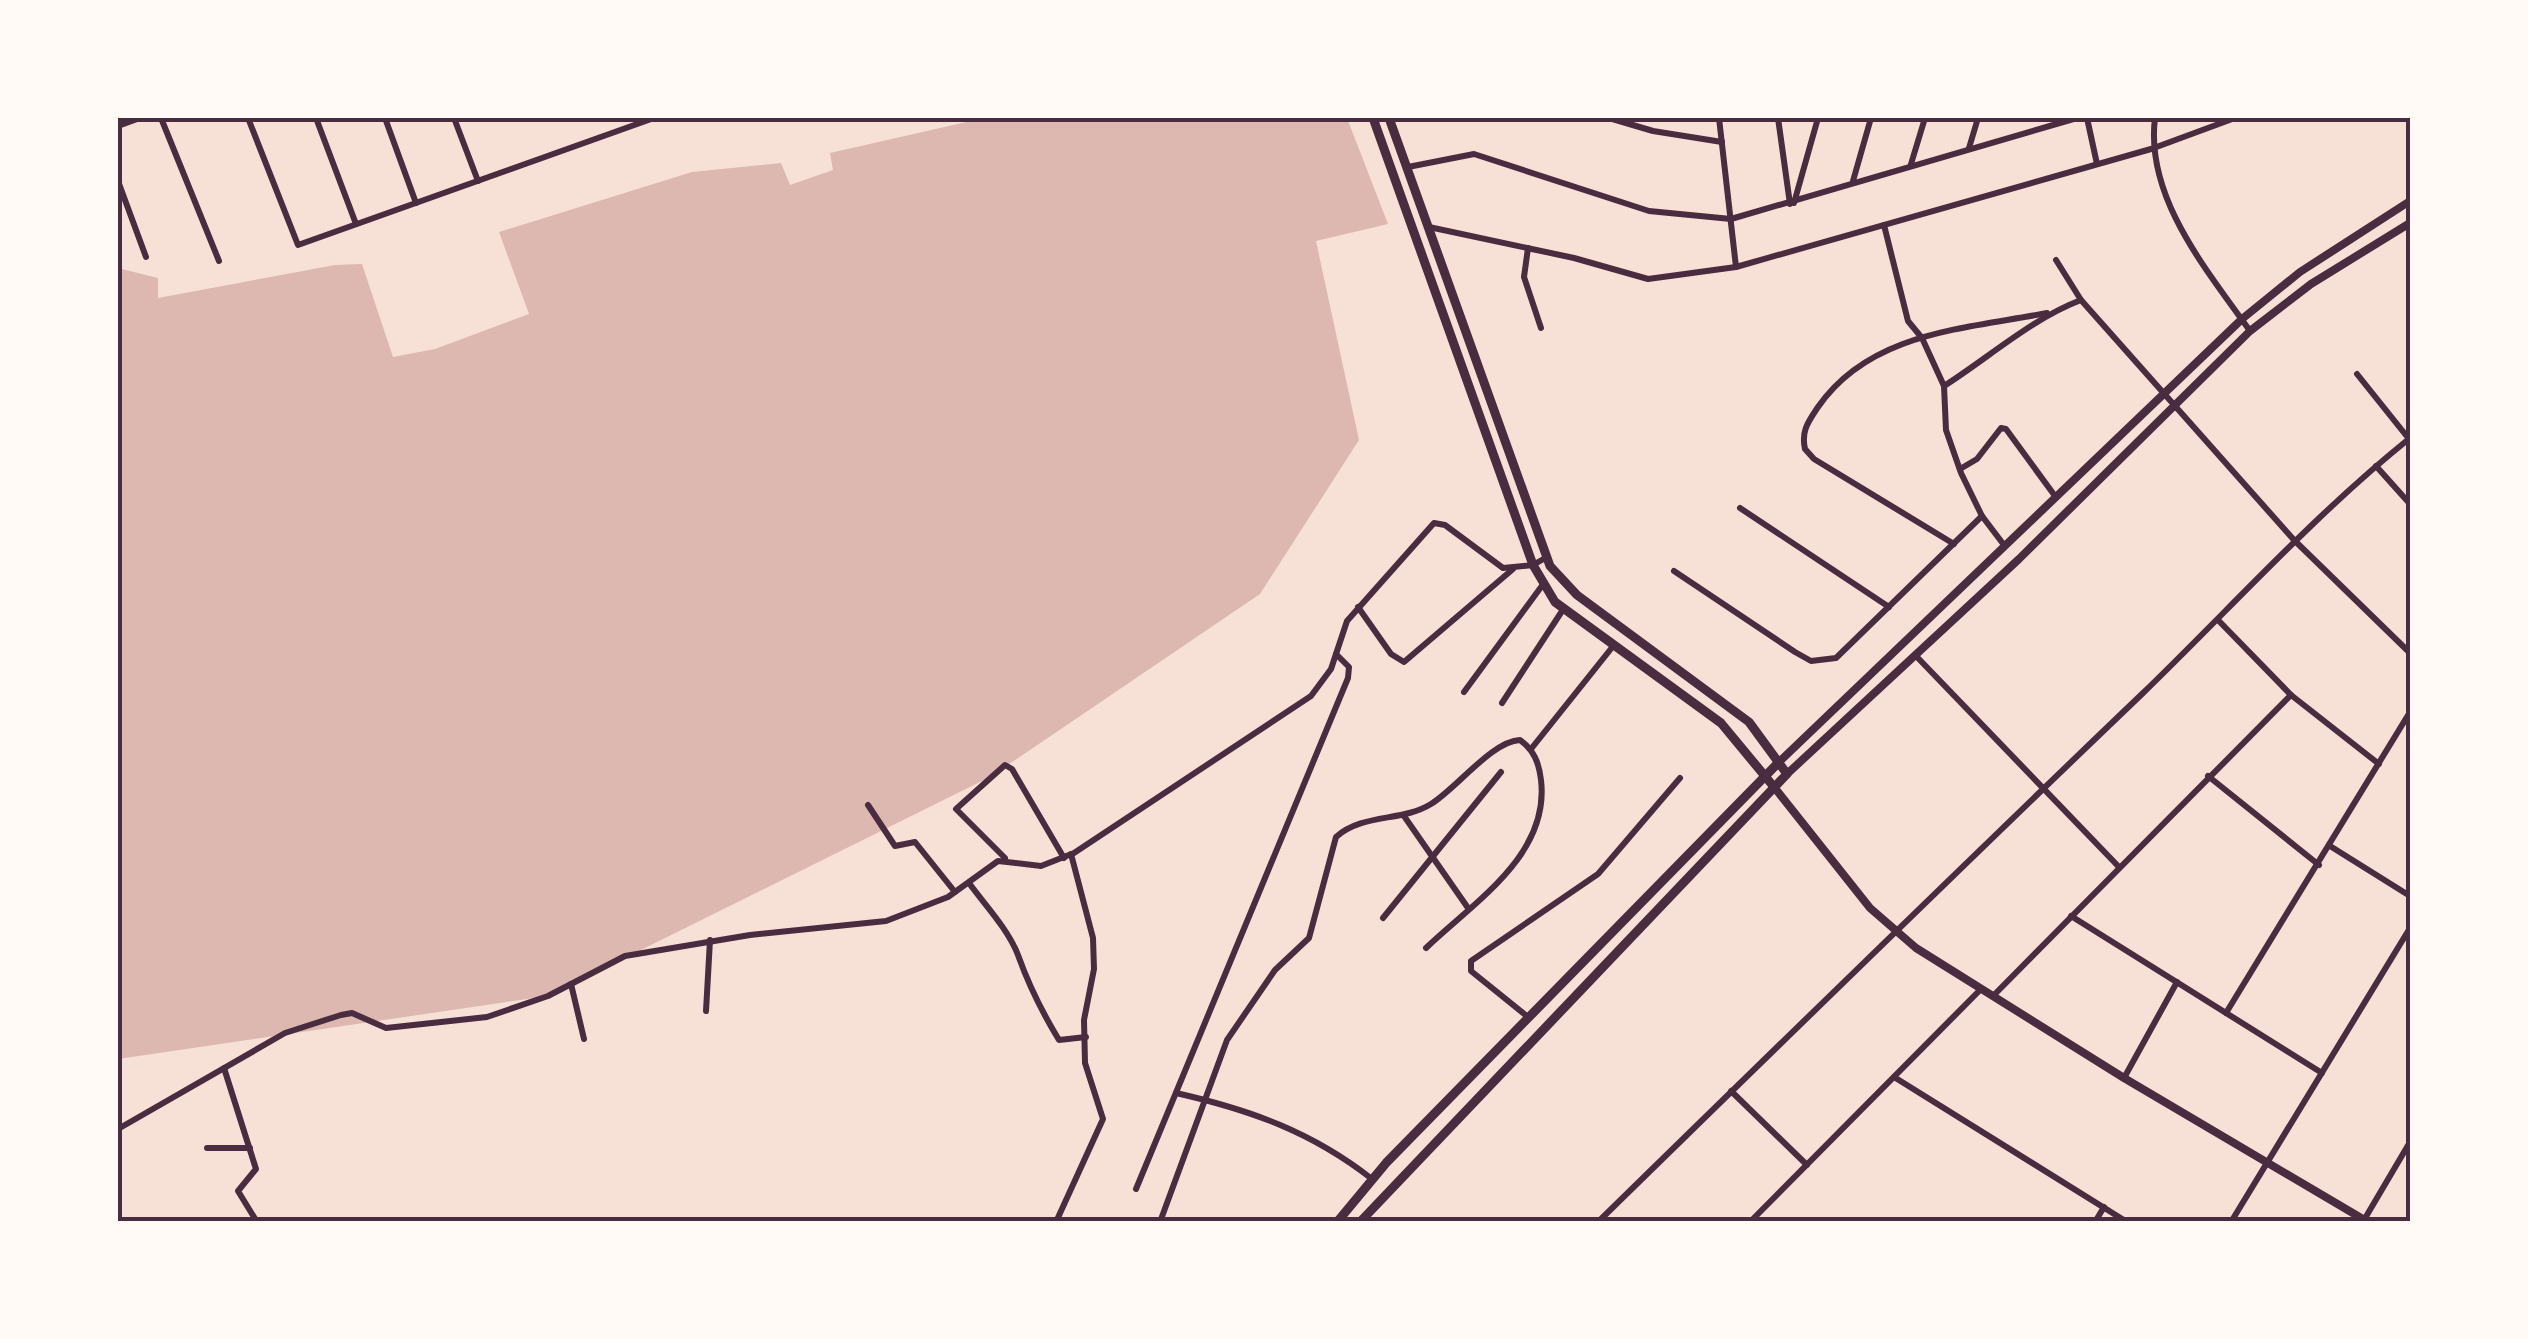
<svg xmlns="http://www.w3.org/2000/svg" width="2528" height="1339" font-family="'Crimson Pro',serif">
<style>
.water{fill:#dcb8b0}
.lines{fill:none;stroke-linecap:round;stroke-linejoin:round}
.minor{stroke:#4a2c40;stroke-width:6}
.tertiary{stroke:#4a2c40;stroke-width:8}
.secondary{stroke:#4a2c40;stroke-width:9}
.neatline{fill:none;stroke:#4a2c40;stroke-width:4}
</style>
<rect width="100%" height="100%" fill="#f7e1d7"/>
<!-- water -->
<path class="water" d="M984,118H1347L1388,224L1316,241L1359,440L1260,594L990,777L548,996L118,1059V268L158,278V298L335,265L362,264L393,357L435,349L529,314L499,232L692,172L781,163L790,185L833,170L830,153Z"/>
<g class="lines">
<!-- minor -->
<g class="minor">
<path d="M161,118L219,261"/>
<path d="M248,118L298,245L654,118"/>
<path d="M316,118L356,224"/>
<path d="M385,118L416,203"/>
<path d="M454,118L478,181"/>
<path d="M1609,118L1653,131L1722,142"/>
<path d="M1719,118L1736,267"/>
<path d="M1778,118L1790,204"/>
<path d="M2087,118L2097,164"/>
<path d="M2155,118C2145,197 2206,269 2250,331"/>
<path d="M118,126L140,118"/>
<path d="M1969,148L1978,118"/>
<path d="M1911,164L1925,118"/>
<path d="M1408,167L1474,154L1649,211L1731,219L2077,118"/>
<path d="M118,181L146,257"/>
<path d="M1853,181L1871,118"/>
<path d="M1794,203L1818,118"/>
<path d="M1884,225L1908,321L1922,338L1944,386L1946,430L1961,473L1982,516L2004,545"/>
<path d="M1429,227L1574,258L1648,279L1736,267L2151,149L2235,118"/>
<path d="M1528,248L1524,277L1541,328"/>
<path d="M2056,260L2081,300L2294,540L2410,653"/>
<path d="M2357,374L2409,439"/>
<path d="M1944,386C1988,358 2033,318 2081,300"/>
<path d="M2376,466L2410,504"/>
<path d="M1960,469L1977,459L2001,428L2006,429L2055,496"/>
<path d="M1740,508L1889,607"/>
<path d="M1954,544L1814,459L1805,449C1801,431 1808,422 1818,407C1870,332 1964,329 2047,313"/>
<path d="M1674,571L1795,652L1811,661L1836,658L1982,516"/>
<path d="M1358,607L1391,654L1404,662L1513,569"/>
<path d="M2218,620L2291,695L2379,764"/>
<path d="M1917,657L2119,867"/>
<path d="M1464,692L1544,583"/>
<path d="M1502,703L1564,608"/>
<path d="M1531,749L1614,645"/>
<path d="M2208,776L2319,865"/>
<path d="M868,805L895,846L915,842L955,892"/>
<path d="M1404,816L1468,908"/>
<path d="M2330,846L2410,896"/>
<path d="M1005,858L956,809L1005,765L1012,769L1064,858"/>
<path d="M969,883C985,905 1008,929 1018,955C1029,986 1042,1012 1059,1040L1086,1037"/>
<path d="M2071,916L2322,1073"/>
<path d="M1383,918L1501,772"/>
<path d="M571,984L584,1039"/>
<path d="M1993,996L2291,695"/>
<path d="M706,1011L710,940"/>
<path d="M2226,1013L2410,712"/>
<path d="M1528,1017L1471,971V961L1598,874L1680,778"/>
<path d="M224,1068L256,1169L238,1191L257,1222"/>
<path d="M1894,1077L2127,1222"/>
<path d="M2124,1078L2177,982"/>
<path d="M1731,1091L1807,1165"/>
<path d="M1176,1093C1251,1110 1312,1132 1372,1179"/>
<path d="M118,1129L285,1033L341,1015L352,1013L386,1028L487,1017L548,996L625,956L750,935L886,921L948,897L998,861L1041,866L1074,853L1311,696L1331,669L1347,621L1434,523L1445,525L1503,568L1533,565L1547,557"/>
<path d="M207,1148H250"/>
<path d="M1136,1189L1348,678L1349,667L1336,654"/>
<path d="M2364,1220L2410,1142"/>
<path d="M1056,1222L1103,1119L1085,1063L1084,1020L1094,969L1093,938L1071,854"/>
<path d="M1160,1222L1227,1040L1275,970L1309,938L1336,837C1363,813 1402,822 1431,804C1456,789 1492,741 1520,740C1534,750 1539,763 1541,780C1550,855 1474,902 1426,948"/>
<path d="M1598,1222C1779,1045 1959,869 2142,694C2231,608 2313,516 2410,438"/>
<path d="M1750,1222L1981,989"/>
<path d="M2095,1222L2104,1207"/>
<path d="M2231,1222L2410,928"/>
</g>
<!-- tertiary -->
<g class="tertiary">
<path d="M1779,762L2242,319L2300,272L2410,201"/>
<path d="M1787,774L2019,559L2250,331L2311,284L2410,223"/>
<path d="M1774,787L1870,908L1916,948L2124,1078L2368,1222"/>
</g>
<!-- secondary -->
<g class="secondary">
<path d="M1373,118L1533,565L1555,602L1721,723L1774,787"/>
<path d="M1337,1222L1386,1163L1779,762"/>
<path d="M1360,1222L1787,774L1749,722L1577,595L1550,566L1389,118"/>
</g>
</g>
<!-- border -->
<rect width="2528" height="1339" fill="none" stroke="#fffaf5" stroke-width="240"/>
<rect x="120" y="120" width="2288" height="1099" class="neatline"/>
</svg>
